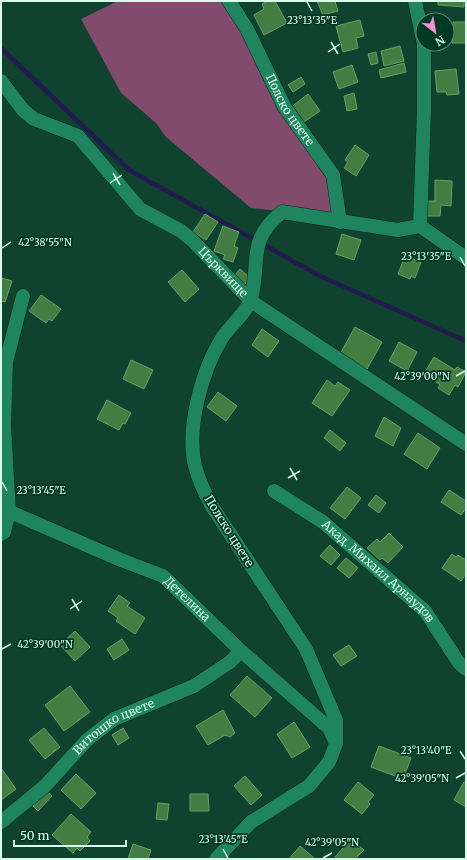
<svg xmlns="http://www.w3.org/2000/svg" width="467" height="860" font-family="Merriweather,serif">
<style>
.forest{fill:#824b6d}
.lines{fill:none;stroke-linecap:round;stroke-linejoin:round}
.stream{stroke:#211c4d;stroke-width:4.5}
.building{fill:#447d42;stroke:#67a164}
.minor-casing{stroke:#08271a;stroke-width:15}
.minor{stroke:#1f8560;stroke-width:14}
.ticks{fill:none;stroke:#dafdeb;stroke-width:1.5}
.labels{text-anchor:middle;stroke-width:3.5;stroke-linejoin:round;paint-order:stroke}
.street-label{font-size:12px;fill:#dafdeb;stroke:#013925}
.ticks-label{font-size:10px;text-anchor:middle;fill:#dafdeb;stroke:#013925;stroke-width:3.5;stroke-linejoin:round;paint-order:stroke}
</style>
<rect width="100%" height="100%" fill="#0f432f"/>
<!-- forest -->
<path class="forest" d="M118,1H229L284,106L333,175L340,222L304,214L251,208L166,137L156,123L121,93L81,19Z"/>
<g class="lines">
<!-- stream -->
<path class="stream" d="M1,48L129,170L320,276L466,341"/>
</g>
<!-- building -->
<g class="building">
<path d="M268,1H275L287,23L264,35L254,15L264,9L262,4Z"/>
<path d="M317,1H335L338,11L323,15Z"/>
<path d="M438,1H464V7L438,5Z"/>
<path d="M360,20L364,36L356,38L358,48L343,52L336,26Z"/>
<path d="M453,22H466V43H452Z"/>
<path d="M400,46L404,61L384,66L381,51Z"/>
<path d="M376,52L378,63L371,65L368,54Z"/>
<path d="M404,63L406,72L381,78L379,70Z"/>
<path d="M352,65L358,82L339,89L333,72Z"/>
<path d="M456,69L459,94L447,95L446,92H437L435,71Z"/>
<path d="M301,77L305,84L293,92L288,85Z"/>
<path d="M354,93L357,109L347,111L344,96Z"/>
<path d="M308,94L320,111L301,124L290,108Z"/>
<path d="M355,145L369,155L356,176L344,168L348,162L345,160Z"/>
<path d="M435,180L452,181L451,206L441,205L440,216H427V201H435Z"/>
<path d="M205,214L218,222L206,240L193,232Z"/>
<path d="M223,226L239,232L234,246L238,248L233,262L223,259L225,255L214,251Z"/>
<path d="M342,234L361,240L354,260L336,254Z"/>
<path d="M405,256L421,262L415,278L411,276L410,279L398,274Z"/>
<path d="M240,269L250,278L244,285L233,277Z"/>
<path d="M182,270L199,289L185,302L168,282Z"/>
<path d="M1,278L12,281L5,302L1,301Z"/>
<path d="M41,295L61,309L52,321L49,319L46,323L29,311Z"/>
<path d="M355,327L382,342L367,369L340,354Z"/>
<path d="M262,329L279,341L268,357L252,345Z"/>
<path d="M399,342L417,352L407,371L389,361Z"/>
<path d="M434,357L455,370L457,367L466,372L458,387L455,385L449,395L438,388L440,385L432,379L433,377L425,372Z"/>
<path d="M131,360L153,370L144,389L123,379Z"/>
<path d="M327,380L335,386L338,382L350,390L332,416L312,403Z"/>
<path d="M218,392L237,406L226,421L207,407Z"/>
<path d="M107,400L131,413L125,424L123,423L119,430L97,419Z"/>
<path d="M384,417L401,428L393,446L375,436Z"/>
<path d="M330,430L346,443L340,451L324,438Z"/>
<path d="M418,433L440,448L427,469L404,454Z"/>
<path d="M347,487L361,498L345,519L330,508Z"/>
<path d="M449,490L466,501V508L461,515L441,502Z"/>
<path d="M376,495L386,503L379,513L368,505Z"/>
<path d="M389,533L403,547L388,563L382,558L380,560L367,548L377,539L380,542Z"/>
<path d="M330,545L340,555L331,565L320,556Z"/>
<path d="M452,554L456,557L458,555L466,560V574L461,581L442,568Z"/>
<path d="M346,558L358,568L349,578L337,568Z"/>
<path d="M119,595L130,603L127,606L145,618L135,634L116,621L118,618L108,611Z"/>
<path d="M75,631L90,647L75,661L60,645Z"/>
<path d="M122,639L129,650L114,660L107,649Z"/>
<path d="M349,645L357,656L341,666L333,655Z"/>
<path d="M247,676L272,698L255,717L230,695Z"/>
<path d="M70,686L90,712L64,731L45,705Z"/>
<path d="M223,710L235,733L230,737L225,735L208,745L196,726Z"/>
<path d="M294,722L310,747L292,758L277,734Z"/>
<path d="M44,728L60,747L45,759L29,740Z"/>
<path d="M123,728L129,738L118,745L112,735Z"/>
<path d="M379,746L411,758L403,779L371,767Z"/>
<path d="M1,768L16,789L1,800Z"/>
<path d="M76,774L96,793L81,809L61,790Z"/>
<path d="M245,776L262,795L251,805L234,786Z"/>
<path d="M358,782L374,795L368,802L370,804L362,814L344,800Z"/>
<path d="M464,782L466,783V807L454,800Z"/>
<path d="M47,791L52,796L38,811L33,806Z"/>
<path d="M190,794H208L209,811H190Z"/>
<path d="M158,803L169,804L167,820L156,819Z"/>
<path d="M71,814L91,832L87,837L90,841L80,851L77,848L73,853L52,835Z"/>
<path d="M351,839L364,850L355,859H338L335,857Z"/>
<path d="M133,844L151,850L148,859H128Z"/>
<path d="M300,846L314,858L313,859H289Z"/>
</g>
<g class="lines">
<!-- minor casing -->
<g class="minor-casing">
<g id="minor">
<path id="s1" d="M229,1L247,29L284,106L333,175L340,222"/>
<path d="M415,1L423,40"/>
<path id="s2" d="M1,81L23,110L34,119L78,136L140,209L181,231L192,240L251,301L466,444"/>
<path d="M420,226L424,110V44"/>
<path id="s3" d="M274,491L323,522L425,611L459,663L466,669"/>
<path id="s4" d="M1,508L121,560L163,576L241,651L329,728L335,741"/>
<path d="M1,534L4,532L9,512L4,426L6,362L23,296"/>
<path id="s5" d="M1,822L45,786L87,740L114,719L194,686L230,662L241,651"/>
<path d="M216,859L251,822L309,786L329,762L336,744V720L306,649L213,508C205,494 199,481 195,466C186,428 202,370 222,338C229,327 248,311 251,299C261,261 246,241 282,212L398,230L420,226L466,258"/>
</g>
</g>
<!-- minor -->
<use href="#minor" class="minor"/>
</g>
<!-- ticks -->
<path class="ticks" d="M307,2L312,11M331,42L338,54M328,52L340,44M113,173L120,185M110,183L122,175M2,248L11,242M460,257L465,266M456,376L465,371M290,468L297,480M288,478L300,471M2,482L7,491M72,599L79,611M70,609L82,601M2,649L11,644M460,751L465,759M456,778L465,773M223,849L228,858M323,858L332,853"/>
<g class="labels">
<!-- street labels -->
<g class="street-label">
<text dy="4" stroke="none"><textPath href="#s1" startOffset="125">Полско цвете</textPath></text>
<text dy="4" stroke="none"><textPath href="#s2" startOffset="299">Църквище</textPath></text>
<text transform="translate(229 531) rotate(58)" y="4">Полско цвете</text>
<text dy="4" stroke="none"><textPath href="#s3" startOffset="132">Акад. Михаил Арнаудов</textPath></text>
<text dy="4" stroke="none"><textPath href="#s4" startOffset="209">Детелина</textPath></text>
<text dy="4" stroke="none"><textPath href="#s5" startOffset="149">Витошко цвете</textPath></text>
</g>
</g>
<g class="ticks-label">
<text x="312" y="24">23°13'35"E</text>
<text x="45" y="246">42°38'55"N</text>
<text x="426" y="260">23°13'35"E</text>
<text x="422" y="380">42°39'00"N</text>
<text x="41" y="494">23°13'45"E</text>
<text x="45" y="648">42°39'00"N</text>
<text x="426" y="754">23°13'40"E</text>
<text x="422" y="782">42°39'05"N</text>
<text x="223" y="843">23°13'45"E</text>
<text x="332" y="846">42°39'05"N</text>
</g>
<!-- border -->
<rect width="467" height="860" fill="none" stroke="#dafdeb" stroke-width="4"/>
<!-- north arrow -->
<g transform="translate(435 32) rotate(149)"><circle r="19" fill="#013925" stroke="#588774"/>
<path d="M0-3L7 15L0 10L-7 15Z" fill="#f690cf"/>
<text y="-6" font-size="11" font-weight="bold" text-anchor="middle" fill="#dafdeb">N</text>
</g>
<!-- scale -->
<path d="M14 840v6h112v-6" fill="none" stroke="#dafdeb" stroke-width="2"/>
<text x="20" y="840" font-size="12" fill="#dafdeb" stroke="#013925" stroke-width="3" paint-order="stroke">50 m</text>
</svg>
